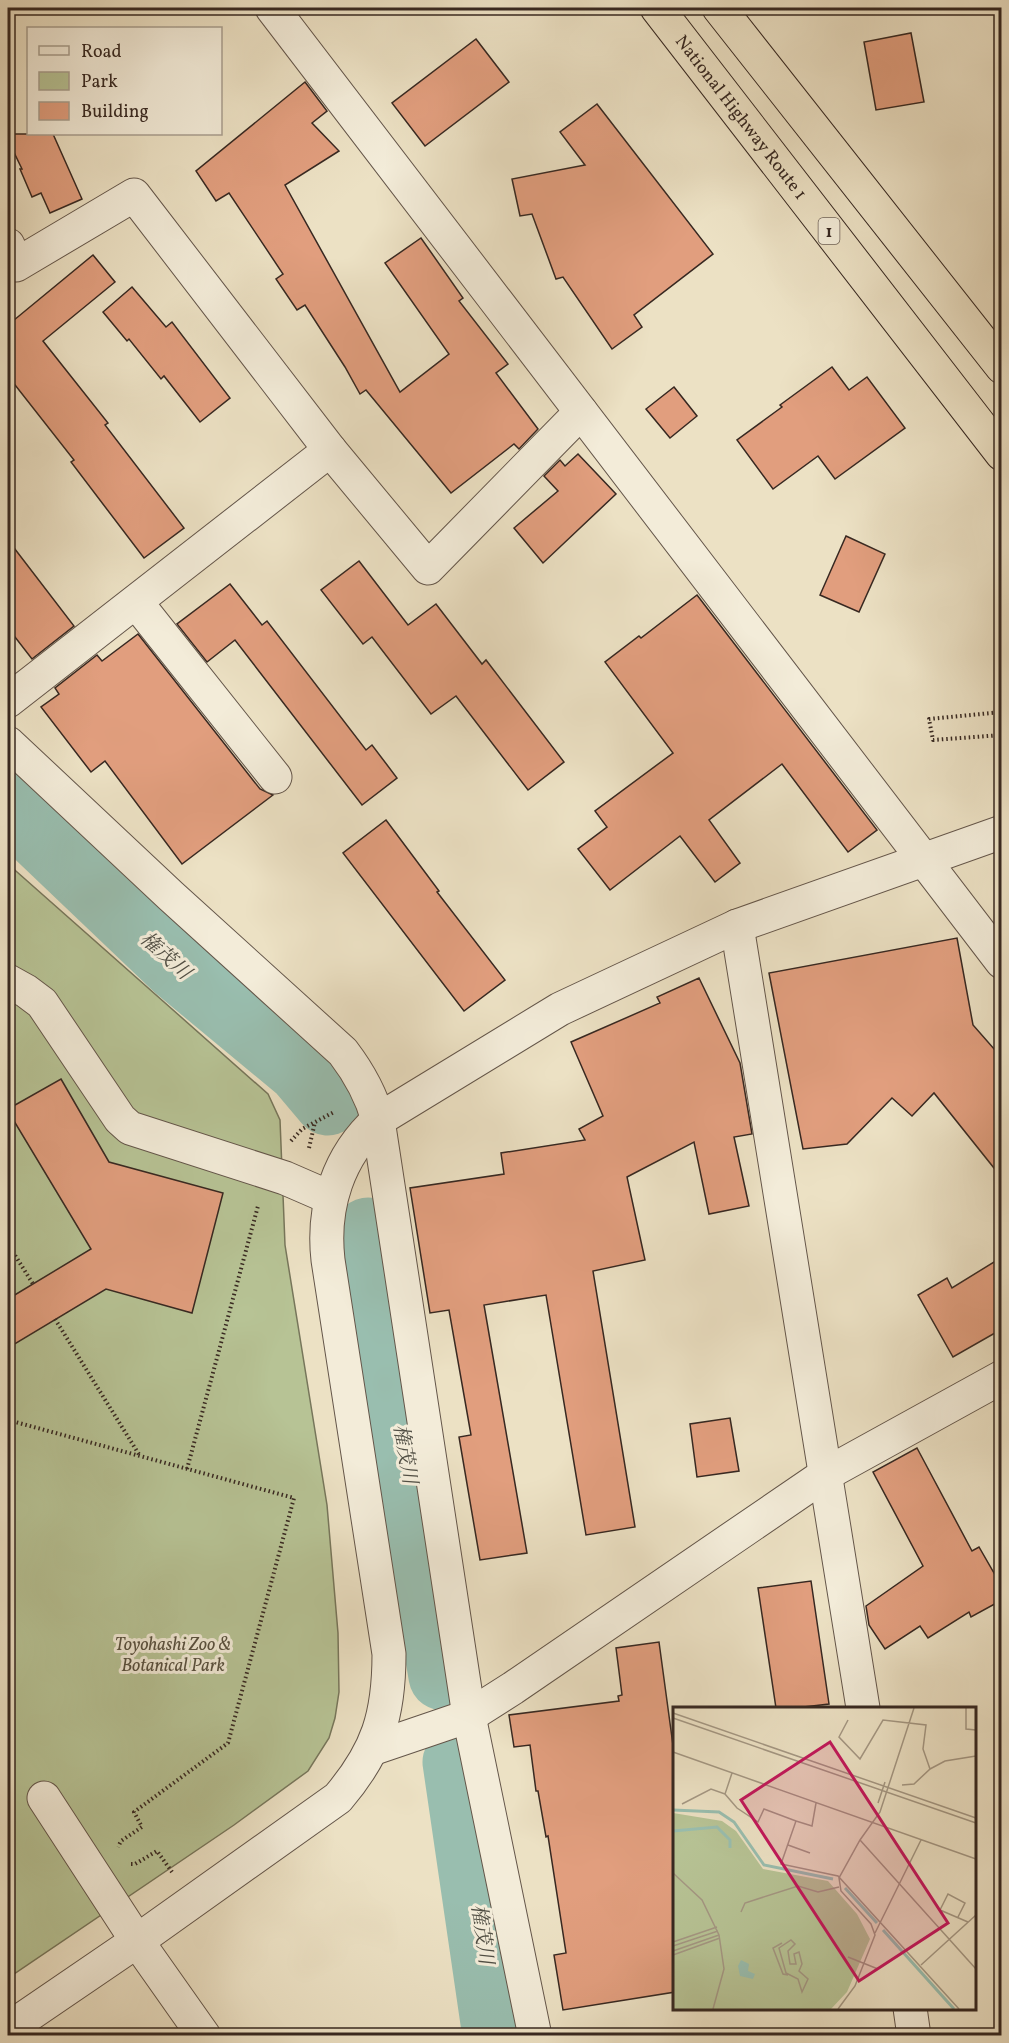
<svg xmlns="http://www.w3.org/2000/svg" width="1009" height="2043" font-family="Vollkorn,'Noto Serif JP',serif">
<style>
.green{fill:#b7c395;stroke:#77765b;stroke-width:1.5}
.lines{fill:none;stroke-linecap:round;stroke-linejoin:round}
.river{stroke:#99beaf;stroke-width:69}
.building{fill:#e19e7e;stroke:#372821;stroke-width:1.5}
.minor-casing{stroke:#64564a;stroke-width:35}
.highway-casing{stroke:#372821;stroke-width:35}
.path{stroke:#372821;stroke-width:4;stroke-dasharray:1.5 3;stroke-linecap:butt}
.minor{stroke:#f3ecd9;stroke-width:33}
.highway{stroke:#ece1c4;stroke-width:33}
.labels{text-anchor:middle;stroke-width:6;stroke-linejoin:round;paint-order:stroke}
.shield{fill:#f3ecd9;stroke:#6f6358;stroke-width:1.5}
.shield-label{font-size:16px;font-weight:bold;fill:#372821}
.street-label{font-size:18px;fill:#372821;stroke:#f3ecd9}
.park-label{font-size:18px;font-style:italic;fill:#574f3e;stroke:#f3ecd9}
.water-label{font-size:20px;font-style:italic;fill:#504e44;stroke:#f3ecd9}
.inset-river{fill:none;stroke:#99beaf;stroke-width:3}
.inset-road{fill:none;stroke:#a49783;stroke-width:1.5}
.view{fill:#c2185b;fill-opacity:0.15;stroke:#c2185b;stroke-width:3}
.inset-edge{fill:none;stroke:#372821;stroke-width:3}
</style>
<rect width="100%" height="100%" fill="#ece1c4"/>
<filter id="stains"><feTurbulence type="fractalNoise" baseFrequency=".00333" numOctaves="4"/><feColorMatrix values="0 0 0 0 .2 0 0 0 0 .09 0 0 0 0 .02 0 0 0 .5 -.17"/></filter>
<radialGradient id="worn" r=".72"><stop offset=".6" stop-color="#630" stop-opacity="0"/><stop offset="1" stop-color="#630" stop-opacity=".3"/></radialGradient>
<!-- green -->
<path class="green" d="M8,864L268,1094L280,1120L285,1245L327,1505L338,1633L339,1692L335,1718L329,1738L308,1771L234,1825L8,1978Z"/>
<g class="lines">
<!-- river -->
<g class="river">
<path d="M8,805L178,967L301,1069L328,1101"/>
<path d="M368,1232L443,1676"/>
<path d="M457,1762L497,2036"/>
</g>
</g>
<!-- building -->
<g class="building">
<path d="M911,33L924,102L876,110L864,42Z"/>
<path d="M476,39L509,82L425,146L392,103Z"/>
<path d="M305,82L327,111L312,123L339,151L285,185L400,392L449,354L385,263L421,238L463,298L459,301L508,364L496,373L538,429L519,449L514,444L451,493L366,390L360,394L345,367L305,305L297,310L276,279L283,274L229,193L216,201L196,171Z"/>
<path d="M597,104L713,254L634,315L642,327L612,349L563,277L556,279L532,214L520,216L512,179L585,165L560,132Z"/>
<path d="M8,134H53L82,199L50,213L41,193L32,197L20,169H22L8,140Z"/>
<path d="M93,255L115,282L43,341L108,423L105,425L184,528L144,558L71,462L74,460L8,376V325Z"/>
<path d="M132,287L166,327L172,322L230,398L200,422L164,376L161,379L129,339L127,341L103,312Z"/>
<path d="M832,367L849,390L867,377L905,428L835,479L818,456L773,489L737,440L782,407L780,405Z"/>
<path d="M674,387L697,416L670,438L646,409Z"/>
<path d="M578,454L616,494L543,563L514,528L558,491L544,476L560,460L565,466Z"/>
<path d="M846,536L885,554L859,612L820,595Z"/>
<path d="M8,540L74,626L32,659L8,628Z"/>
<path d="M359,561L408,625L436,604L482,664L486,660L564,762L528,790L456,696L431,714L372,637L363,644L321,590Z"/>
<path d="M230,584L262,625L267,621L366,750L372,745L397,778L362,805L235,640L207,662L177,624Z"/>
<path d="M697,595L877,830L848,852L782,764L709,820L740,863L715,882L680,836L610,890L578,849L607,827L595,811L673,753L605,662L639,636L641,638Z"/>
<path d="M138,634L260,789L273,795L182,864L105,761L91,772L41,707L59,694L55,688L97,655L102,661Z"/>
<path d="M386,820L439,891L437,892L505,980L464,1011L343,853Z"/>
<path d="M957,938L973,1025L1002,1058V1178L934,1093L912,1116L892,1098L847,1144L803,1149L769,973Z"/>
<path d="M699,978L740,1063L752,1134L734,1137L749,1206L709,1214L694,1142L627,1177L645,1260L593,1271L635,1527L586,1535L546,1295L484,1305L527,1553L480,1560L459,1437L471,1435L449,1310L430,1313L410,1188L504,1174L501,1153L585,1140L579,1129L603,1116L571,1042L660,1003L657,997Z"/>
<path d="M61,1079L109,1162L223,1193L192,1313L106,1289L8,1348V1299L91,1249L8,1111V1109Z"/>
<path d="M1002,1257V1329L953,1357L918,1295L947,1278L952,1288Z"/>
<path d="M730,1418L739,1471L697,1477L690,1424Z"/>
<path d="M917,1448L972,1551L979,1547L1002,1587V1600L971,1617L969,1612L928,1638L920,1626L885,1649L869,1625L866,1606L923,1566L873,1472Z"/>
<path d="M811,1581L829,1704L795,1708H776L758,1588Z"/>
<path d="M659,1642L675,1760V1992L563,2010L554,1955L566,1953L548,1836L546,1837L538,1791H536L530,1745L514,1747L509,1715L619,1701L618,1696L622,1695L616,1648Z"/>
</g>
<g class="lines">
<!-- minor casing -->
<g class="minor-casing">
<g id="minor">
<path d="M272,8L1002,962"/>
<path d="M8,245L16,265L134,195L330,450L8,701"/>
<path d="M330,450L428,568L581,412"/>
<path d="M136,602L275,777"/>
<path d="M8,743L171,896L343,1052C359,1073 371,1094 378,1120L469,1716L535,2036"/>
<path d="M737,926L863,1708"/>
<path d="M8,981L26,991L42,1003L120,1119L130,1128L285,1178L331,1198"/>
<path d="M372,1749L469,1716L513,1688L826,1474L1002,1377"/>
<path d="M44,1798L137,1941L204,2036"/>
<path d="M910,2008L914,2036"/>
<path d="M8,2029L137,1941L338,1798C378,1751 389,1715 389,1654L328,1260C322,1207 338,1156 378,1120L560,1009L737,926L1002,832"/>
</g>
</g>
<!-- highway casing -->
<g class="highway-casing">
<g id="highway">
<path id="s1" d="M657,8L1002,454"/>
<path d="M719,8L1002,367"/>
</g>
</g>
<!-- path -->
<g class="path">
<path d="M1002,712L929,719L933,740L1002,735"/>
<path d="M291,1141L302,1129L334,1112"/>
<path d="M309,1148L315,1122"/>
<path d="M8,1244L33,1284"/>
<path d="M55,1319L140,1456"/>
<path d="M8,1420L294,1498L228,1743L134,1812L142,1827L121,1841L118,1847"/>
<path d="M187,1469L258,1206"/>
<path d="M131,1864H135L157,1851L172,1872"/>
</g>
<!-- minor -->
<use href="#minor" class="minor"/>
<!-- highway -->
<use href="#highway" class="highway"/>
</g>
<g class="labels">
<!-- shield labels -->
<rect class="shield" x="818.5" y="218" width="21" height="26" rx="4.5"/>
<g class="shield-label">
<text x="829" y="237">1</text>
</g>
<!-- street labels -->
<g class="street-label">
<text dy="6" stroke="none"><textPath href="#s1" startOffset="138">National Highway Route 1</textPath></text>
</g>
<!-- park labels -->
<g class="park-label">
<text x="173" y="1650">Toyohashi Zoo &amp;<tspan x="173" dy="21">Botanical Park</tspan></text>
</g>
<!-- water labels -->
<g class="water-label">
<text transform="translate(166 955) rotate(42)" y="7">権茂川</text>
<text transform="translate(406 1454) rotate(80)" y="7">権茂川</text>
<text transform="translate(483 1934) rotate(82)" y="7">権茂川</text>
</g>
</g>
<!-- overview -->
<g transform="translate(673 1707)">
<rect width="303" height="303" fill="#ece1c4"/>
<path d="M0,106L49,114L63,124L90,162L155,174L184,207L197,232L174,285L158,302H0Z" fill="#b7c395"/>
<path d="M68,253L76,257L75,264L82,267L80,272L67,269L65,259Z" fill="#99beaf"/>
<path class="inset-river" d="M0,103L46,105L61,115L91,158L160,172M0,124L44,120L57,133V141M172,181L204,216M210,223L281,302"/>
<path class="inset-road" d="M293,1V22L303,23M0,6L303,111M0,11L303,116M175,13L166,30L187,52L210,13L253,18L250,42L257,62L241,77L229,78M0,45L303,152M257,62L272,54L303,49M59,66L52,87L64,101L85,115L91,102L123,114L108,157L165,169L286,302M205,96L212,75M9,97L38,82L52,87M123,114L139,119L143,96M187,133L303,262M115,138L137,146M303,164V186M0,166L29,193L46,228L51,262L40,302M68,205L72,196L125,179L145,185L166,180M285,210L292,196L275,187L267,203L295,215M202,226L248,133M118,233L122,237L115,244L117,257H123L121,247L126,245L129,257L126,264L135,272L129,285L125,272L113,266L106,241ZM0,235L44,220M109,236L100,241L110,267L115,268M0,239L45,224M0,244L46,228M0,248L47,231M175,250L205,262M248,258L303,208M165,302L182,279L202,228L198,217L168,184L166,171L187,133L207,105L241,1"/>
<path class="view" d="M157,35L275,216L186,274L68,93Z"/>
<rect width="303" height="303" class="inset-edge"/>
</g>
<!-- margin -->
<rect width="1009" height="2043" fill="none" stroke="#ece1c4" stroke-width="30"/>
<rect x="9" y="9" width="991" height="2025" fill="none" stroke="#372821" stroke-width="3"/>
<rect x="15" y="15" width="979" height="2013" fill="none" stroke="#372821" stroke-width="1.5"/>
<!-- legend -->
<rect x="27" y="27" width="195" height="108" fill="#f3ecd9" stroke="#a89e8f" stroke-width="1.5"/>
<rect x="39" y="46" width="30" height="9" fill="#f3ecd9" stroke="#a89e8f" stroke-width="1.5"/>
<text x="81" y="57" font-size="18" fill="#372821">Road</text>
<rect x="39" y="72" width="30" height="18" fill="#b7c395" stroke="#a89e8f" stroke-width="1.5"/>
<text x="81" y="87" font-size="18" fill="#372821">Park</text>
<rect x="39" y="102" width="30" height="18" fill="#e19e7e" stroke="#a89e8f" stroke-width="1.5"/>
<text x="81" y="117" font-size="18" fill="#372821">Building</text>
<rect width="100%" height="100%" filter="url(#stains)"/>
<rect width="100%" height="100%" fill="url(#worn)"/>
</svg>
